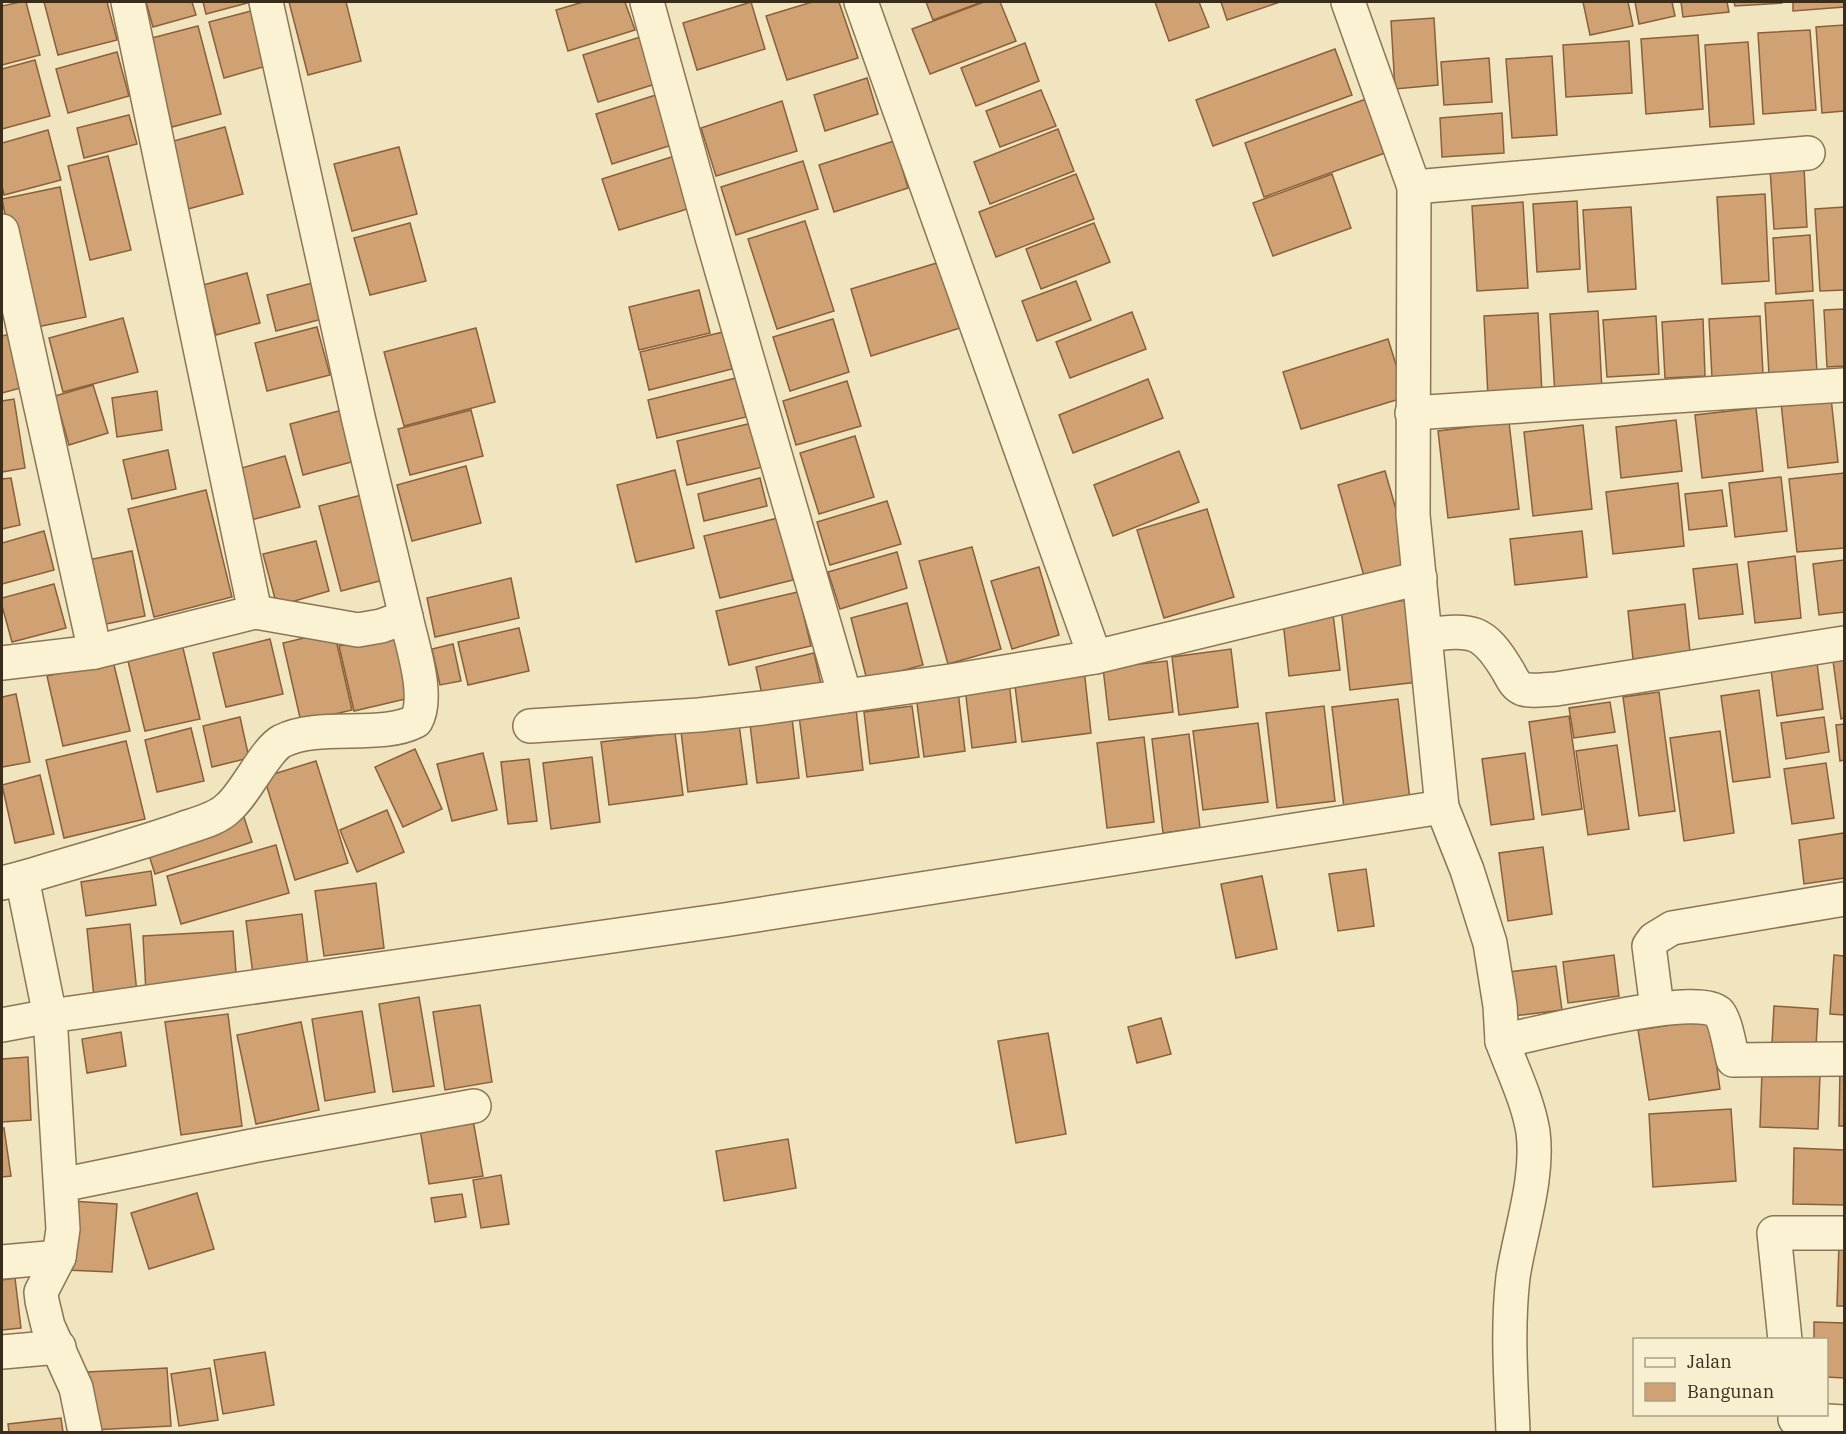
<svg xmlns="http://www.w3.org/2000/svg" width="1846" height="1434" font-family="'IBM Plex Serif',serif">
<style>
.building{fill:#d0a173;stroke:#8a603b;stroke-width:1.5}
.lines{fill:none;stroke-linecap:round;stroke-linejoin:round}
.street-casing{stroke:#8a7656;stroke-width:36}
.street{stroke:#faf2d2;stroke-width:33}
</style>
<rect width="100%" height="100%" fill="#f0e5bf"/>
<!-- building -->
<g class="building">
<path d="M20,2H26L40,55L2,65V6Z"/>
<path d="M44,2H107L117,40L58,55Z"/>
<path d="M146,2H192L196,15L153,27Z"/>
<path d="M203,2H251L206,14Z"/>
<path d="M289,2H346L361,61L308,75Z"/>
<path d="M583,2H625L635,30L568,51L556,10Z"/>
<path d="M751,2L765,49L697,70L683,23Z"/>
<path d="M812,2H839L858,58L787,80L766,16Z"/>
<path d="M926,2H982L933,20Z"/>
<path d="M984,2H1000L1016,41L930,74L912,29Z"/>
<path d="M1155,2H1199L1209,27L1169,41Z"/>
<path d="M1221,2H1280L1227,20Z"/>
<path d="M1583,2H1628L1633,26L1590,35Z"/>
<path d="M1635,2H1672L1675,16L1639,24Z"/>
<path d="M1681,2H1727L1729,12L1683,17Z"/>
<path d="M1734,2H1782V3L1735,6Z"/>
<path d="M1793,2H1844V7L1793,11Z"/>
<path d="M255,10L270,65L224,78L209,22Z"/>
<path d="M1434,18L1438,85L1395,89L1391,21Z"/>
<path d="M1844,25V111L1822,113L1816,27Z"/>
<path d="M198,26L221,114L172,127L148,39Z"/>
<path d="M1810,30L1816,110L1763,114L1758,33Z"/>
<path d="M650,34L665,81L598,102L583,55Z"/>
<path d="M1698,35L1703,109L1646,114L1641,39Z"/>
<path d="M1629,41L1632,93L1566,97L1563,45Z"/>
<path d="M1748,42L1754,124L1710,127L1705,45Z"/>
<path d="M1025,43L1039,81L976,106L961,68Z"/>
<path d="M1335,49L1352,95L1213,146L1196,100Z"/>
<path d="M117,52L129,96L68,113L56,69Z"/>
<path d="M1552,56L1557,135L1512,138L1506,59Z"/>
<path d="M1489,58L1492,102L1444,105L1441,62Z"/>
<path d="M35,60L50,116L2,129V69Z"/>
<path d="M867,78L878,114L825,131L814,95Z"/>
<path d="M1041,90L1056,126L1000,147L986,111Z"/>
<path d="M659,94L675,144L612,164L596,114Z"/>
<path d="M1366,99L1385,153L1264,197L1245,143Z"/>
<path d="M782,101L797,151L716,176L701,128Z"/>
<path d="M1502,113L1504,153L1442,157L1440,118Z"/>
<path d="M129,115L137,144L84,158L77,128Z"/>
<path d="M225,127L243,194L188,209L170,142Z"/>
<path d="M1058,129L1074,171L990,204L974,162Z"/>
<path d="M48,130L61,180L4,195L2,186V143Z"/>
<path d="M894,141L908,188L834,212L819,165Z"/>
<path d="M399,147L417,214L352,231L334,164Z"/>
<path d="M681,154L697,206L619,230L602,179Z"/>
<path d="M108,156L131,250L90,260L68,166Z"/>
<path d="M803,161L818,209L736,235L721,187Z"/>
<path d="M1804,167L1807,227L1774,229L1770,169Z"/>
<path d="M1076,174L1094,219L996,257L979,212Z"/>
<path d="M1332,174L1351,228L1273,256L1253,203Z"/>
<path d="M60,187L86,317L27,329L2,199Z"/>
<path d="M1765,194L1769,281L1722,284L1717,197Z"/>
<path d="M1577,201L1580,269L1537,272L1533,204Z"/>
<path d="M1523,202L1528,288L1477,291L1472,206Z"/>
<path d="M1631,207L1636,289L1588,292L1583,210Z"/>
<path d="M1844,207V290L1820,291L1815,209Z"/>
<path d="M805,221L834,311L777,329L748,239Z"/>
<path d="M410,223L426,281L370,295L354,238Z"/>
<path d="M1094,223L1110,262L1041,289L1026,249Z"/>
<path d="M1810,235L1813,291L1776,294L1773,238Z"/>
<path d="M940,262L960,328L871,356L851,289Z"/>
<path d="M247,273L260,323L216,335L203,285Z"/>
<path d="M320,281L330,317L276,331L267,295Z"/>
<path d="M1076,281L1091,320L1037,341L1022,301Z"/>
<path d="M699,290L710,333L639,350L629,307Z"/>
<path d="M1813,300L1817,373L1769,375L1765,303Z"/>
<path d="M1844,309V366L1827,367L1824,310Z"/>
<path d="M1598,311L1602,392L1555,395L1550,314Z"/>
<path d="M1132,312L1146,349L1070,378L1056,342Z"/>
<path d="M1538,313L1542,394L1488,397L1484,316Z"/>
<path d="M1656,316L1659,374L1607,377L1603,320Z"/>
<path d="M1760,316L1763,374L1712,378L1709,319Z"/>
<path d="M123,318L138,372L63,392L49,338Z"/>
<path d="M833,319L849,372L790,391L773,337Z"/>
<path d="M1703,319L1705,376L1665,378L1662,322Z"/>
<path d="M317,327L330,375L267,391L255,343Z"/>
<path d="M476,328L495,402L404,426L384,352Z"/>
<path d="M723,332L732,369L649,390L640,352Z"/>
<path d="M10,334L24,387L2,393V336Z"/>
<path d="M1388,339L1406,397L1301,429L1283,372Z"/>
<path d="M736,378L746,417L657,438L648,400Z"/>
<path d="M1148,379L1163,418L1073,453L1059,415Z"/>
<path d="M847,381L861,426L796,445L783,401Z"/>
<path d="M93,385L108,433L69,445L55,396Z"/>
<path d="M157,391L162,430L117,437L112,398Z"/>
<path d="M1831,398L1838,462L1788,468L1781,403Z"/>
<path d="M14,399L25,468L2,472V401Z"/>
<path d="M1756,408L1763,471L1702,478L1695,415Z"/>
<path d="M346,409L359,460L303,475L290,424Z"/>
<path d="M471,410L483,456L410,475L398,429Z"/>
<path d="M1676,420L1682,471L1621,478L1616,427Z"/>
<path d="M1509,422L1519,509L1448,518L1438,431Z"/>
<path d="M752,423L763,467L687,485L677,441Z"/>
<path d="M1583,425L1592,509L1533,516L1524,432Z"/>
<path d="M855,436L874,497L819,514L800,453Z"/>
<path d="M168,450L176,489L132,499L123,460Z"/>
<path d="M1179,451L1199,502L1113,536L1094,485Z"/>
<path d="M285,456L300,507L251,520L238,469Z"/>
<path d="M466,466L481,523L412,541L397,485Z"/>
<path d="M675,470L694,548L636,562L617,485Z"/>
<path d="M1385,471L1413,569L1366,583L1338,485Z"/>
<path d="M1844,473V548L1797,552L1789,479Z"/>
<path d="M1781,477L1787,531L1735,537L1729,483Z"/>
<path d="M11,478L20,525L2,529V479Z"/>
<path d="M760,478L767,506L704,521L698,494Z"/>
<path d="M1678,483L1684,546L1613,554L1606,492Z"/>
<path d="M206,490L232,597L154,617L128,509Z"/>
<path d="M1722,490L1727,526L1689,530L1685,494Z"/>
<path d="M373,492L395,577L341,591L319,506Z"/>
<path d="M887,501L901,544L830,565L817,522Z"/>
<path d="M1207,509L1234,597L1164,618L1137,530Z"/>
<path d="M778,518L793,580L720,598L704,536Z"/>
<path d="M44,531L54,570L2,584V543Z"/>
<path d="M1582,531L1587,577L1515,585L1510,539Z"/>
<path d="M316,541L329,591L277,606L263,554Z"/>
<path d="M972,547L1001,649L948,664L919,561Z"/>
<path d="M132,551L145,616L101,625L88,560Z"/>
<path d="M897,552L907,588L840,609L828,572Z"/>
<path d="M1795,556L1801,618L1755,623L1748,562Z"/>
<path d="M1844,560V612L1819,615L1813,564Z"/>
<path d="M1737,564L1743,614L1699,619L1693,569Z"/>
<path d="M1039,567L1059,635L1012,649L991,581Z"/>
<path d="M511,578L519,618L435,637L427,598Z"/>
<path d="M54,584L66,628L12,642L2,606V598Z"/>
<path d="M798,592L811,646L729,665L716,611Z"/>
<path d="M1408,600L1418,682L1350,690L1341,608Z"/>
<path d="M907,603L923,665L867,680L851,618Z"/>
<path d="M1685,604L1690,652L1633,659L1628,611Z"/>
<path d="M1333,614L1340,670L1289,676L1283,621Z"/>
<path d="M519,628L529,671L468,685L458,642Z"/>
<path d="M334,631L352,710L301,722L283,643Z"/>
<path d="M398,632L414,697L354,711L339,646Z"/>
<path d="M270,639L283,694L226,707L213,653Z"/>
<path d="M182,644L200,719L145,731L127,657Z"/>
<path d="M453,644L461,681L440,685L432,649Z"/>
<path d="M1231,649L1238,707L1179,715L1172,657Z"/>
<path d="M814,653L821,684L763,699L756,667Z"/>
<path d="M1844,660V718L1841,719L1833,661Z"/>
<path d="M113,661L130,731L63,746L47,676Z"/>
<path d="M1167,661L1173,712L1109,720L1103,668Z"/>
<path d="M1817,663L1823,709L1777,716L1771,670Z"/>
<path d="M1084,669L1091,733L1022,742L1014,678Z"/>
<path d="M1009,682L1016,742L972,748L965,688Z"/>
<path d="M1759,690L1770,777L1733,782L1721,696Z"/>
<path d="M958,691L965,751L924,757L916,696Z"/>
<path d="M1659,692L1675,811L1639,816L1623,697Z"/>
<path d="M16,694L30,762L2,767V697Z"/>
<path d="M1398,699L1410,800L1344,808L1332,707Z"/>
<path d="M1610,702L1615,732L1574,738L1569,708Z"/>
<path d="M912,706L919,757L870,764L864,712Z"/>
<path d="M1324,706L1335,801L1277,808L1266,713Z"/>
<path d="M856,709L863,770L807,777L799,716Z"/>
<path d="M1569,716L1582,809L1542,815L1529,722Z"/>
<path d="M240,717L249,758L212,767L203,726Z"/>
<path d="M1824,717L1829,752L1786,759L1781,723Z"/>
<path d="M792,718L799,778L757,783L750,724Z"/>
<path d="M1258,723L1268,802L1203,810L1193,731Z"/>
<path d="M739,724L747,784L688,792L681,731Z"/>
<path d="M1844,724V760L1840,761L1836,725Z"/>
<path d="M191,728L204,781L157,792L145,740Z"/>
<path d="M1720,731L1734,833L1684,841L1670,738Z"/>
<path d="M675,733L683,795L609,805L601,742Z"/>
<path d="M1189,734L1200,828L1163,833L1152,739Z"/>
<path d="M1144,737L1154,822L1107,828L1097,743Z"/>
<path d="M126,741L145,819L64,838L46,760Z"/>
<path d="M1617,745L1629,829L1588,835L1576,751Z"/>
<path d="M415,749L442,809L403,827L375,767Z"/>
<path d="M483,753L497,810L452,821L437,764Z"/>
<path d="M1525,753L1534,819L1491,825L1482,759Z"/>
<path d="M592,757L600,822L551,829L543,763Z"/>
<path d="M529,759L537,821L508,824L501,762Z"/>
<path d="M316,761L348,863L295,880L264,777Z"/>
<path d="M1826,763L1834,818L1792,824L1784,769Z"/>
<path d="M40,775L54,834L15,843L2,785Z"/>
<path d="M387,810L404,852L357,872L340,830Z"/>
<path d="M242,811L252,842L155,874L145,843Z"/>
<path d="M1844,833V878L1804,884L1799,840Z"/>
<path d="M276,845L289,893L181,924L167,876Z"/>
<path d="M1543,847L1552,914L1508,921L1499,853Z"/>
<path d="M1366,869L1374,926L1338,931L1329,874Z"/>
<path d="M151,871L156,905L86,916L81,882Z"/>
<path d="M1262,876L1277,949L1236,958L1221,884Z"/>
<path d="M376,883L384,948L324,956L315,891Z"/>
<path d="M302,914L309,974L254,982L246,921Z"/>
<path d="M130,924L137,993L94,997L87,929Z"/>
<path d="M233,931L237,987L146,993L143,936Z"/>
<path d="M1614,955L1619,996L1568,1003L1563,962Z"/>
<path d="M1834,955L1844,956V1015L1830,1014Z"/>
<path d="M1556,966L1562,1010L1514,1016L1509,972Z"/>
<path d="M419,997L434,1086L393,1092L379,1004Z"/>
<path d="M480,1005L492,1082L445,1090L433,1012Z"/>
<path d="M1774,1006L1818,1009L1816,1047L1772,1044Z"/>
<path d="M362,1011L375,1092L325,1101L312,1019Z"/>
<path d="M228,1014L242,1126L181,1135L165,1022Z"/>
<path d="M1161,1018L1171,1054L1137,1063L1128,1027Z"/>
<path d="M1710,1019L1720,1089L1649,1100L1638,1030Z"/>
<path d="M301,1022L319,1110L256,1124L237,1035Z"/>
<path d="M121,1032L126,1066L87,1073L82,1039Z"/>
<path d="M1048,1033L1066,1134L1016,1143L998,1041Z"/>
<path d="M28,1057L31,1120L2,1122V1059Z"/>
<path d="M1840,1068H1844V1126H1839Z"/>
<path d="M1762,1071L1820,1074L1818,1129L1760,1127Z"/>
<path d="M1731,1109L1736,1181L1653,1187L1649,1114Z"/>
<path d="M473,1120L483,1176L429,1184L420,1129Z"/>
<path d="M4,1128L11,1176L2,1177V1129Z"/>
<path d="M788,1139L796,1188L724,1201L716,1151Z"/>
<path d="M1794,1148L1844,1150V1205L1793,1204Z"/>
<path d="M501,1175L509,1224L481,1228L473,1180Z"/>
<path d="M197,1193L214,1249L149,1269L131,1213Z"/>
<path d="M462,1194L466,1217L435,1222L431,1198Z"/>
<path d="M71,1201L117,1204L112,1272L66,1270Z"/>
<path d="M1839,1242H1844V1306H1837Z"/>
<path d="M15,1278L21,1328L2,1330V1280Z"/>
<path d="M1814,1322L1844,1323V1378L1826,1377V1340H1814Z"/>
<path d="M265,1352L274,1405L223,1414L214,1360Z"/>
<path d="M167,1368L171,1426L91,1430L87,1372Z"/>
<path d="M210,1368L218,1420L179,1426L171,1374Z"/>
<path d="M61,1418L63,1432H9L8,1424Z"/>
</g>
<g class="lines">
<!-- street casing -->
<g class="street-casing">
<g id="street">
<path d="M128,2L255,612"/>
<path d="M647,2L712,237L845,696"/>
<path d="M861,2L1095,657"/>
<path d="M1348,2L1414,187L1413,515L1442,807L1467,870L1490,943L1500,1006L1502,1041C1536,1034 1696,992 1718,1012C1726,1020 1730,1049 1733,1060L1844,1059"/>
<path d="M1414,187L1808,153"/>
<path d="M2,231L95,652"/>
<path d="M1412,413L1844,385"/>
<path d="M1426,635C1472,629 1483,629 1508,671C1512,678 1515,686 1523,689C1533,692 1546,689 1556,689L1844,643"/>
<path d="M2,663L95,652L255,612L358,630L381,626L406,617L359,421L266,2"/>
<path d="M530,726L699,715L763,708L950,681L1095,657L1420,578"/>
<path d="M22,878C74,862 127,848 179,830C195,824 216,820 228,808C246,793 265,750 282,741C320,722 380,740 416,721C430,696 412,645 406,617"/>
<path d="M2,883L22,878L50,1016L63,1229L59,1257L41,1292L42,1301L48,1326L76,1388L85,1432"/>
<path d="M1657,1008L1649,946L1654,939L1672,928L1844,899"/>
<path d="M2,1025L50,1016L724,920L1442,807"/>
<path d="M1502,1041C1513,1071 1528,1101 1533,1132C1539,1179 1520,1231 1513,1277C1507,1329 1511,1381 1513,1432"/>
<path d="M61,1185L252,1146L474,1106"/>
<path d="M2,1262L59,1257"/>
<path d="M1785,1340L1774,1233H1844"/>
<path d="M2,1352L59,1347"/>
<path d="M1795,1419L1844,1422"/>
</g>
</g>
<!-- street -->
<use href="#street" class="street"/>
</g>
<!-- border -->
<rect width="1846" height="1434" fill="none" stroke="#382c1c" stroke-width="6"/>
<!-- legend -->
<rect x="1633" y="1338" width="195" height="78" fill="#f7efcf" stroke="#aba187" stroke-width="1.5"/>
<rect x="1645" y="1358" width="30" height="9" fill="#faf2d2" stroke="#aba187" stroke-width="1.5"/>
<text x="1687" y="1368" font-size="18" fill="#382c1c">Jalan</text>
<rect x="1645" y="1383" width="30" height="18" fill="#d0a173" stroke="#aba187" stroke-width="1.5"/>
<text x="1687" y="1398" font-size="18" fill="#382c1c">Bangunan</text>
</svg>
